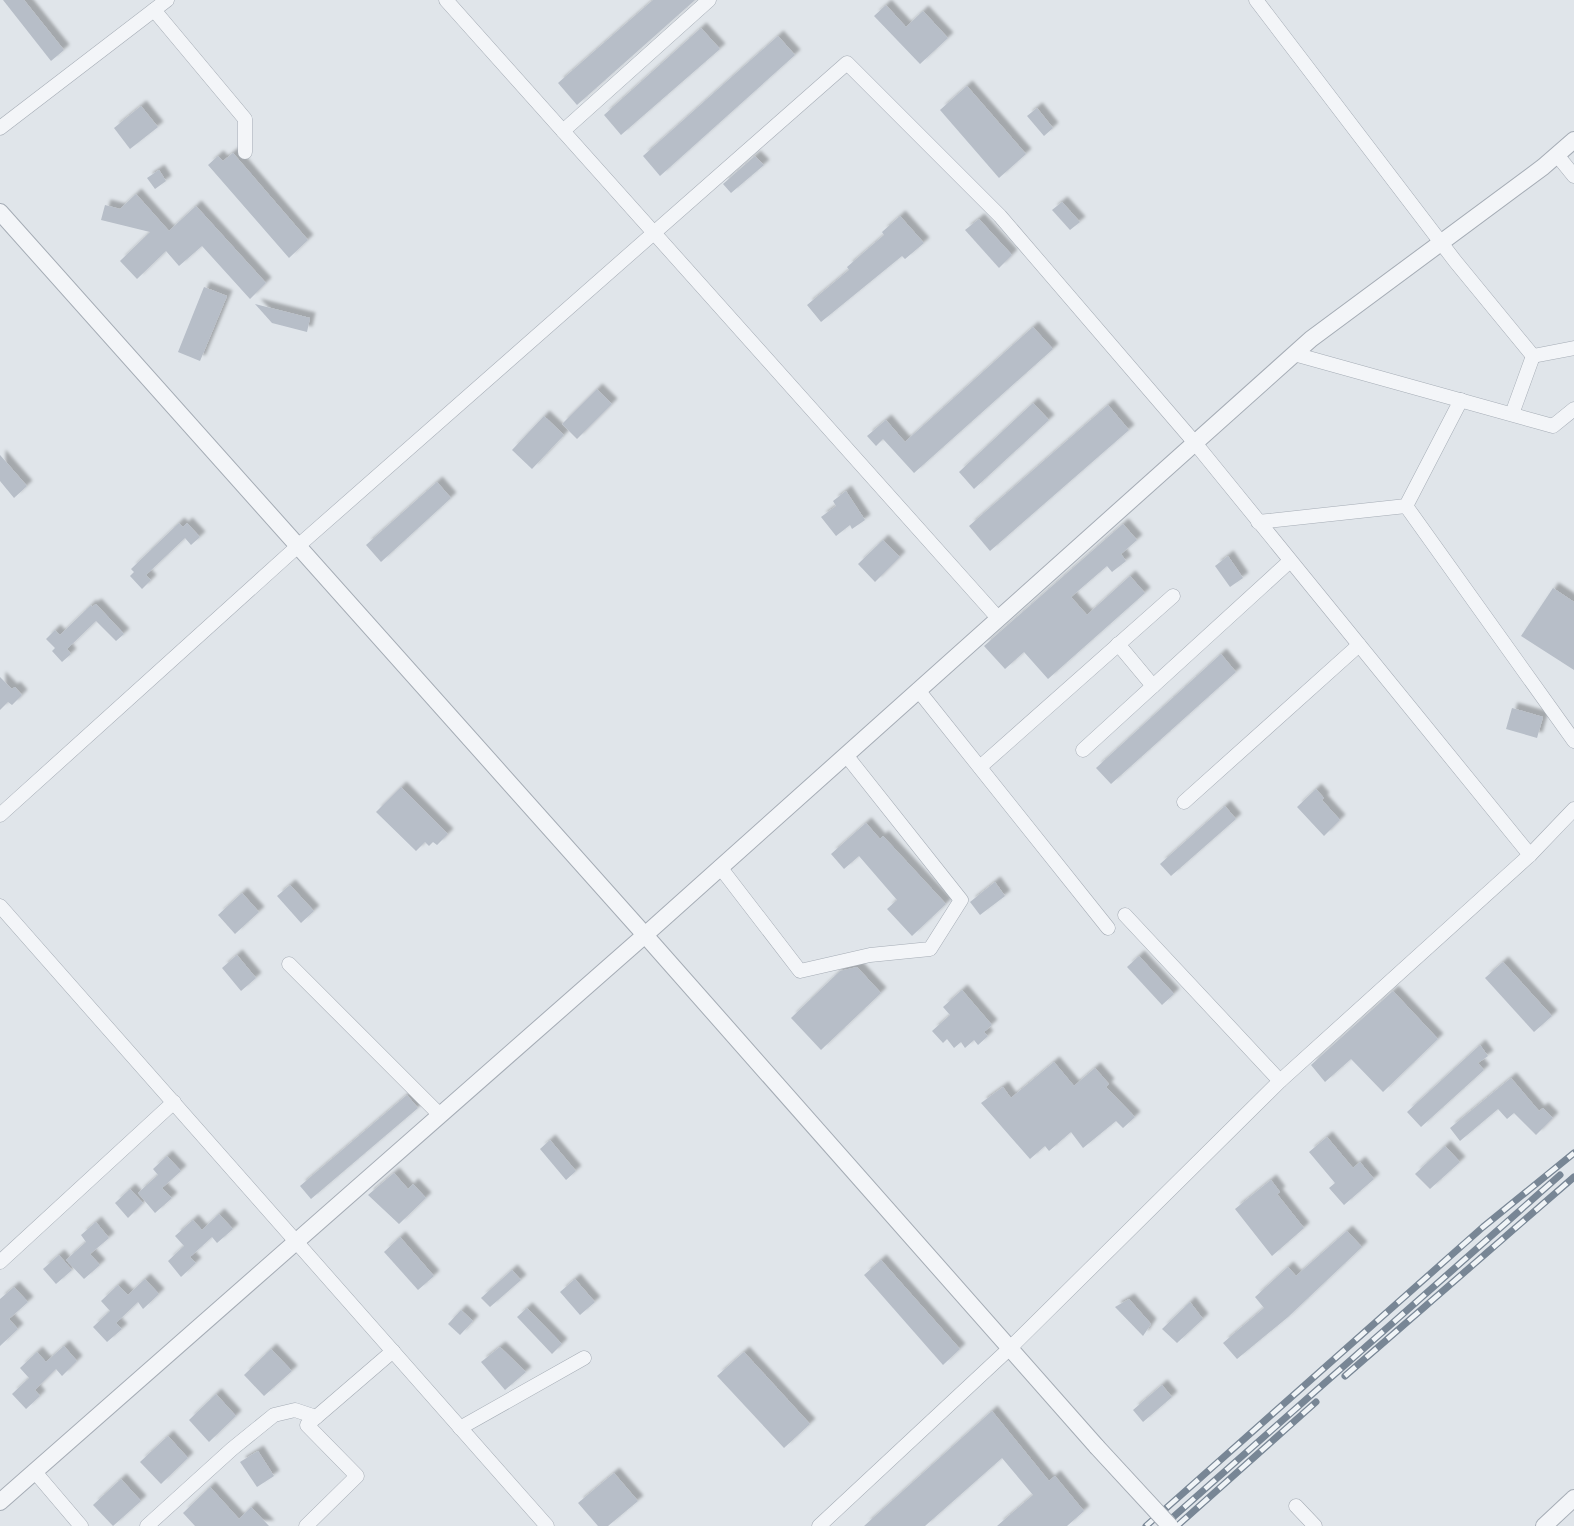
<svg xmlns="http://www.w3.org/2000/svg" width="1574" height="1526" font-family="'Work Sans',sans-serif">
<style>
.building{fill:#b7bec8;filter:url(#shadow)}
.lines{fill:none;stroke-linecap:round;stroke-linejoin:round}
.minor-casing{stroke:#a5acb5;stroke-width:15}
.tertiary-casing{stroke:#a5acb5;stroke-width:18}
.minor{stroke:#f3f5f8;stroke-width:14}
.tertiary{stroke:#f3f5f8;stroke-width:16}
.rail-casing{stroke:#788695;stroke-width:7}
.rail{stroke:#f0f4f7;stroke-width:4.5;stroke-dasharray:14;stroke-linecap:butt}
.tertiary-bridge-casing{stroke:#a5acb5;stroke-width:18;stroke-linecap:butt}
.tertiary-bridge{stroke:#f3f5f8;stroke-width:16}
</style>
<defs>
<filter id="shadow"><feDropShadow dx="5.5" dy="-5.5" stdDeviation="1.5" flood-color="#0004"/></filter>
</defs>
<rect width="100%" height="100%" fill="#e0e5ea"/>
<!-- building -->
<g class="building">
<path d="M3,0H24L64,50L51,61Z"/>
<path d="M653,0H695L577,105L558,83Z"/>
<path d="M886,5L906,27L923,11L948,38L920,64L874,16Z"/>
<path d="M701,28L720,49L621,135L604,115Z"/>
<path d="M778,36L795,55L660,176L643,156Z"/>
<path d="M967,86L1026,154L999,178L940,110Z"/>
<path d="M141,106L158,127L130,149L114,128Z"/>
<path d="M1037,108L1053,128L1044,136L1027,116Z"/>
<path d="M233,153L308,240L289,258L208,165L218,156L223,161Z"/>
<path d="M755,156L764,165L731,193L723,184Z"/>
<path d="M159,170L166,181L155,189L147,178Z"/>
<path d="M136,194L169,231L196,206L266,283L250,299L202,246L179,266L166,251L137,279L120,261L150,232L101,220L105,205L120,209Z"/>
<path d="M1062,202L1080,222L1070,230L1052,210Z"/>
<path d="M900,216L924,243L905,259L902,256L821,322L807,305L849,270L847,267L884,235L882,232Z"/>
<path d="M979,219L1012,255L999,268L965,230Z"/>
<path d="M204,287L227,296L200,361L178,352Z"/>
<path d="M255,304L310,318L307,332L272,323Z"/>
<path d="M1033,327L1053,349L914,473L883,439L876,446L867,436L886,420L905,442Z"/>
<path d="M597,389L612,404L577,439L562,424Z"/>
<path d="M1033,403L1049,420L974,489L959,472Z"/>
<path d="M1108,405L1129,430L990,551L969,526Z"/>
<path d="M544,416L564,435L532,469L512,450Z"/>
<path d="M0,455L27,486L14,498L0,481Z"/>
<path d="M437,482L451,498L381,562L366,545Z"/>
<path d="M846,491L865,520L852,529L850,525L836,536L821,517L836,506L833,501Z"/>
<path d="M179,523L183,527L187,523L200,537L191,545L185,538L146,575L151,580L142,589L130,576L134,572L131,569Z"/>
<path d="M1123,524L1137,540L1121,554L1126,561L1112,572L1107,566L1071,597L1087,615L1130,576L1145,593L1048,679L1024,652L1005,669L984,646Z"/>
<path d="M883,540L900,557L875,582L858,564Z"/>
<path d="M1228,556L1243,578L1230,587L1215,566Z"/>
<path d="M1553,588L1574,602V670L1521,636Z"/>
<path d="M96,604L124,634L116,641L96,621L67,649L71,654L62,662L52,651L55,648L46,639L55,630L60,635L91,605L92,607Z"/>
<path d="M1221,654L1236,672L1111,784L1096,768Z"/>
<path d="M0,677L12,689L15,687L22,695L12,705L8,702L0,710Z"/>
<path d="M1512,708L1543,717L1537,738L1506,729Z"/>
<path d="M401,787L448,834L437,845L433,842L429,846L425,842L416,851L376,812Z"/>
<path d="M1316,789L1324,798L1322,800L1340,820L1324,836L1297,807Z"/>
<path d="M1225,806L1236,819L1171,876L1160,864Z"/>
<path d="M866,823L880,839L883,836L946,904L912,936L887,909L897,900L859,856L844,869L831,854Z"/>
<path d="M995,882L1005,896L980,915L970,902Z"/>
<path d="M290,885L314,911L301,923L277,896Z"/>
<path d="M242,893L259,912L235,934L218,915Z"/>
<path d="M237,955L256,978L241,991L222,968Z"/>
<path d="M1139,956L1174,994L1162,1005L1127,967Z"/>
<path d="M1503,962L1552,1016L1534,1032L1485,978Z"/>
<path d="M857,967L881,993L821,1050L791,1018L840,971Z"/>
<path d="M962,990L992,1025L984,1032L988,1036L978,1045L974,1040L965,1048L961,1042L954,1048L947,1039L943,1043L932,1031L950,1015L943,1007Z"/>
<path d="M1393,991L1438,1039L1383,1092L1351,1059L1325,1082L1311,1065Z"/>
<path d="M1480,1045L1488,1056L1478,1063L1484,1070L1421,1127L1407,1112Z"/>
<path d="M1054,1062L1074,1086L1095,1068L1109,1084L1106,1087L1135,1117L1123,1128L1116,1121L1083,1148L1071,1132L1049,1151L1045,1146L1030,1159L981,1103L1003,1087L1011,1098Z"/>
<path d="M1511,1078L1539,1111L1543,1108L1553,1118L1536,1135L1514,1113L1507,1119L1498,1109L1460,1141L1450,1128Z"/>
<path d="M407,1095L418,1108L311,1199L300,1186Z"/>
<path d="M1327,1137L1353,1168L1360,1162L1374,1179L1344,1205L1329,1188L1335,1183L1309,1152Z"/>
<path d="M550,1140L576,1171L566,1180L540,1149Z"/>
<path d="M1445,1146L1460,1162L1430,1189L1415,1174Z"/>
<path d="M167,1156L181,1171L162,1188L172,1198L155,1213L138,1193L158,1175L153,1169Z"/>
<path d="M394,1173L408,1189L413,1184L426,1198L399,1224L368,1195Z"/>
<path d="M1271,1180L1280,1192L1277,1194L1304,1228L1272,1256L1235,1209Z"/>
<path d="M130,1189L143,1203L128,1218L115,1203Z"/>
<path d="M219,1214L233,1229L217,1243L212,1237L190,1257L196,1263L181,1277L168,1261L184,1246L175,1236L193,1220L202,1230Z"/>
<path d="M96,1222L109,1238L90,1254L100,1265L84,1279L66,1260L86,1242L81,1235Z"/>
<path d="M1347,1231L1362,1247L1288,1317L1237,1359L1223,1343L1264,1308L1255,1297L1288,1267L1296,1276Z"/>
<path d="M400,1237L434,1276L418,1290L384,1252Z"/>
<path d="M59,1255L72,1270L56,1284L43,1269Z"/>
<path d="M881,1260L960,1349L943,1365L864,1275Z"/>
<path d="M512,1270L521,1280L490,1307L481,1298Z"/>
<path d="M145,1279L159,1294L143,1309L138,1302L116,1323L122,1329L107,1342L93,1327L110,1311L101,1301L118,1285L128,1295Z"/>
<path d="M575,1279L595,1302L580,1315L560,1292Z"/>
<path d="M14,1287L28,1302L9,1319L18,1329L0,1346V1299Z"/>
<path d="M1129,1299L1151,1324L1143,1336L1115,1307Z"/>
<path d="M1190,1302L1203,1319L1177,1343L1162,1329Z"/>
<path d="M527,1308L562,1344L552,1354L517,1317Z"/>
<path d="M461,1310L473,1321L460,1335L448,1324Z"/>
<path d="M64,1346L77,1361L62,1376L56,1369L35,1390L40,1396L26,1409L12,1394L29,1378L20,1368L37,1352L46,1362Z"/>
<path d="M500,1347L526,1372L505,1390L481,1362Z"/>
<path d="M271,1349L292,1371L264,1396L244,1375Z"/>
<path d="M744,1352L810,1424L784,1448L717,1376Z"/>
<path d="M1162,1385L1172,1397L1143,1422L1133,1410Z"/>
<path d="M216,1394L236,1416L209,1442L189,1420Z"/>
<path d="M992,1411L1049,1481L1055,1476L1084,1511L1067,1526H997L1033,1495L1002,1458L925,1526H864Z"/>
<path d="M168,1436L188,1458L161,1484L140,1462Z"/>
<path d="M258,1451L274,1476L257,1487L240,1462Z"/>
<path d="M614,1473L638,1501L608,1526H598L578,1503Z"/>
<path d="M121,1479L141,1501L113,1526L93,1505Z"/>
<path d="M210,1487L239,1519L251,1507L269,1526H195L183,1513Z"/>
</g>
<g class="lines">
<!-- minor casing -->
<g class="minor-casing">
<g id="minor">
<path d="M446,0L998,618"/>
<path d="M1256,0L1455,261L1533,356"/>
<path d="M154,10L245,119V152"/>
<path d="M0,128L167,0"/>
<path d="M563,131L709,0"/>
<path d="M1557,155L1574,176"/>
<path d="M1294,354L1553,426L1574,409"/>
<path d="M1533,356L1574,348"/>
<path d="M1512,414L1533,356"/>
<path d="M1406,506L1574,741"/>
<path d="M1258,522L1406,506L1461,400"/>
<path d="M1118,644L1153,686"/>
<path d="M918,690L1108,928"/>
<path d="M1083,750L1290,561"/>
<path d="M980,767L1173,596"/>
<path d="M1184,802L1359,645"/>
<path d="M0,815L298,546L847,63L1000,216L1195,443L1530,855"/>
<path d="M720,867L800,971L870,955L930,949L961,900L846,755"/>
<path d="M0,906L547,1526"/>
<path d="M1125,915L1280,1081"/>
<path d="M289,964L440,1115"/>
<path d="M0,1262L174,1102"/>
<path d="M460,1428L584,1358"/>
<path d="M35,1472L81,1526"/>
<path d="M1296,1506L1315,1526"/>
<path d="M147,1526L232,1449L274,1415L295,1410L316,1417"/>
<path d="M306,1526L357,1476L307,1425L393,1351"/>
<path d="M819,1526L1010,1348L1280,1081L1530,855L1574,809"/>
</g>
</g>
<!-- tertiary casing -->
<g class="tertiary-casing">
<g id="tertiary">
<path d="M0,212L645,935L1097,1447"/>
<path d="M0,1502L645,935L1311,339L1543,167L1574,140"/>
<path d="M1544,1526L1574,1498"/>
</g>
</g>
<!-- minor -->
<use href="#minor" class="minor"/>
<!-- tertiary -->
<use href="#tertiary" class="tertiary"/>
<!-- rail casing -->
<g class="rail-casing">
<g id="rail">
<path d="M1345,1376L1574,1177"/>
<path d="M1146,1526L1483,1227L1574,1153"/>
<path d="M1163,1526L1560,1175"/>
<path d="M1177,1526L1316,1402"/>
</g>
</g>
<!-- rail -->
<use href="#rail" class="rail"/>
<!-- tertiary-bridge casing -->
<g class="tertiary-bridge-casing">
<path id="tertiary-bridge" d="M1097,1447L1170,1526"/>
</g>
<!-- tertiary-bridge -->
<use href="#tertiary-bridge" class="tertiary-bridge"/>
</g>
</svg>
